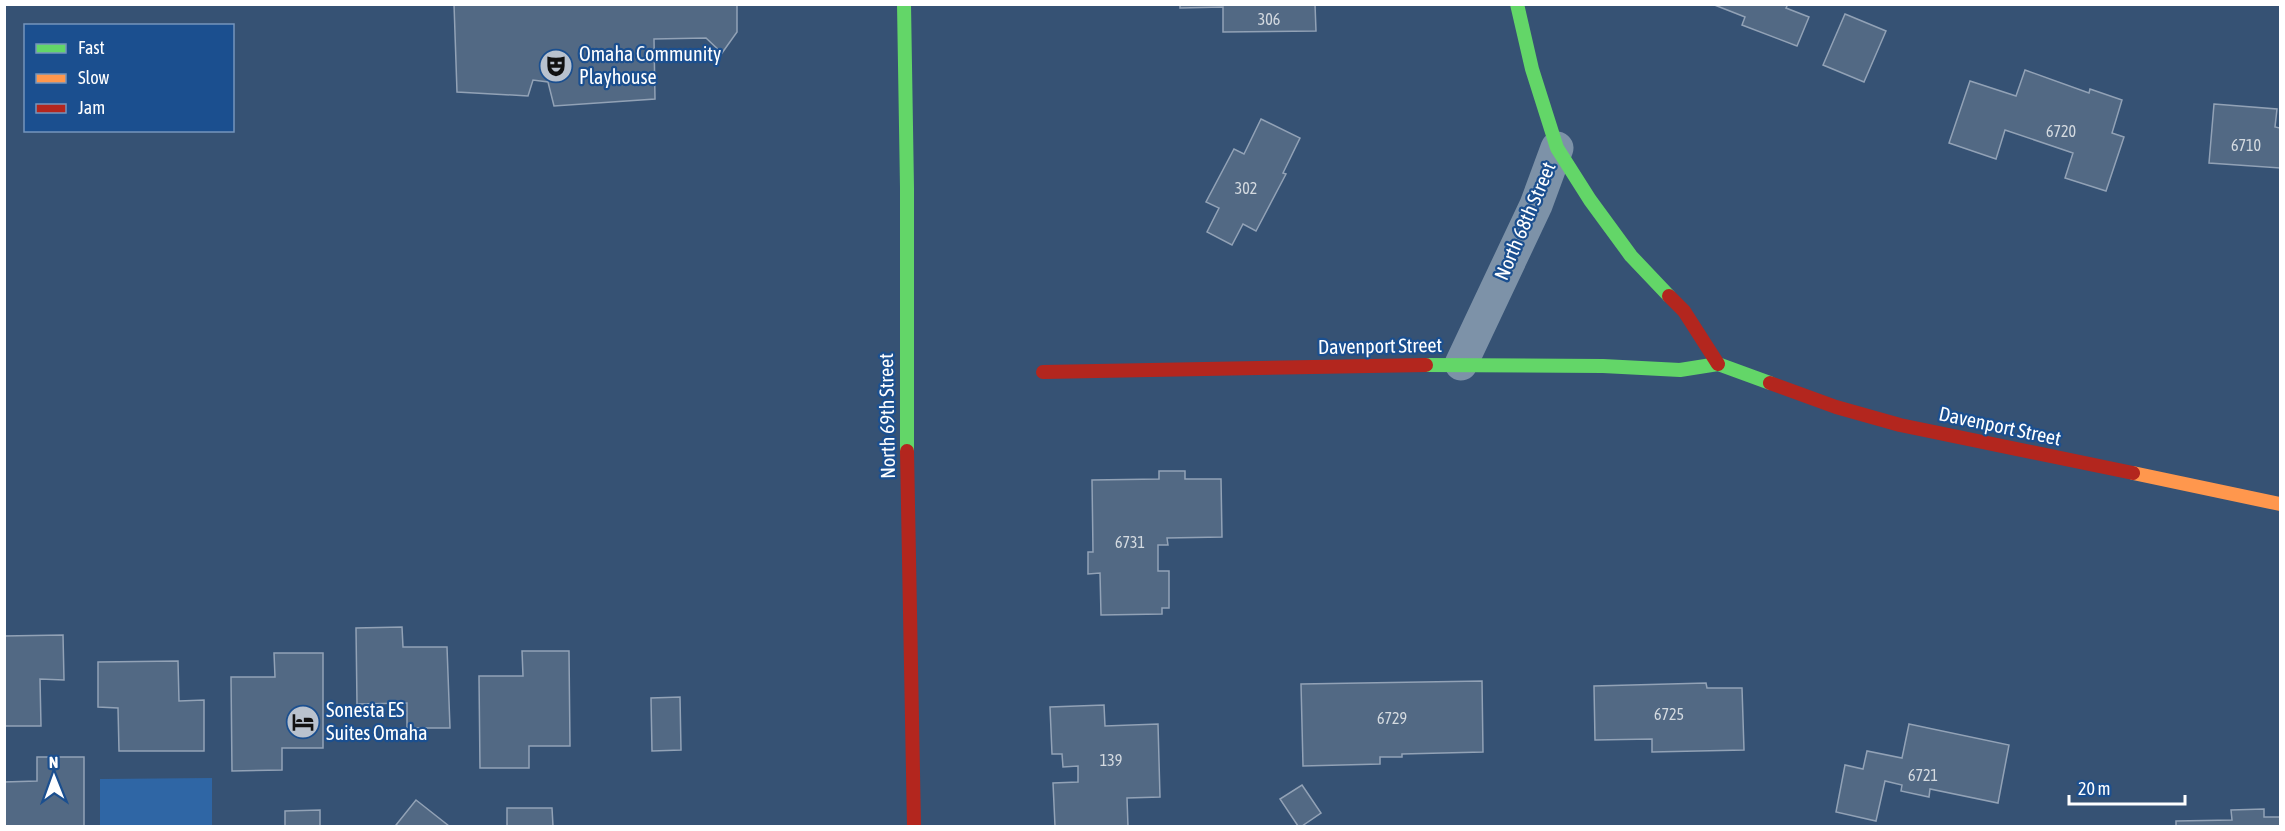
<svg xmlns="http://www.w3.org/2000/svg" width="2285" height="831" font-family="'Asap Condensed',sans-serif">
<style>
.green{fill:#2f66a5}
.building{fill:#526984;stroke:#92a2b6;stroke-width:1.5}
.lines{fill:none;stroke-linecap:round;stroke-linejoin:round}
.street{stroke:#7d92a8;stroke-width:33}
.fast{stroke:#63d668;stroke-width:14}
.slow{stroke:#ff974d;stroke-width:14}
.jam{stroke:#b3261e;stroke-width:14}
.labels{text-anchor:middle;stroke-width:4.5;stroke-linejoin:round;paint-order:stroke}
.number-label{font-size:16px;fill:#d4dae0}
.poi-label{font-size:20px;fill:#fff;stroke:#1b4f8f;text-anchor:start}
.street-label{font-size:20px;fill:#fff;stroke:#1b4f8f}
</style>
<rect width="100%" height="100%" fill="#365274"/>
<!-- green -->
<path class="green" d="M212,778V826H100V779Z"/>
<!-- building -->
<g class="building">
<path d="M454,4H737V32L722,53L706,38L654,39L655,99L554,106L548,82L533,80L528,96L457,92Z"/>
<path d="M1180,4H1315L1316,31L1223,32V7L1180,8Z"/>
<path d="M1712,4H1788L1786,8L1809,17L1797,46L1742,25L1745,17Z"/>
<path d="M1845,14L1886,31L1864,82L1823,65Z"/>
<path d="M2025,70L2089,93L2090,89L2122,100L2112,133L2124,137L2106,191L2065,178L2073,153L2005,130L1996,159L1949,143L1970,81L2016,96Z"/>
<path d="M2214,104L2277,109L2275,127L2280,128V168L2209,163Z"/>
<path d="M1261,119L1300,138L1283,173L1286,174L1256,231L1243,224L1232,245L1207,232L1219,208L1206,202L1234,149L1244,154Z"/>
<path d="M1159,471H1185V479H1221L1222,537L1167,538L1168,545H1158V571H1169V608H1162V614L1101,615L1100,573L1088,574V552H1093L1092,480L1159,479Z"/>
<path d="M402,627L403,647H447L450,728H407V703L357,704L356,628Z"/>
<path d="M63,635L64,680L40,679L41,726H4V636Z"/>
<path d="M522,651H569L570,746H529V768H480L479,676H523Z"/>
<path d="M274,653H323V748H282V770L232,771L231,677H275Z"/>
<path d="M178,661L179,701L204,700V751H119L118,708L98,707V662Z"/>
<path d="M1482,681L1483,752L1402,754V757H1380V764L1303,766L1301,684Z"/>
<path d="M1706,683L1707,688H1742L1744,750L1652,752V739L1595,740L1594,686Z"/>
<path d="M680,697L681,750L652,751L651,698Z"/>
<path d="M1104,705L1105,726L1158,724L1160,797L1127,798L1128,826H1055L1053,783L1078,782V766L1063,767L1062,754H1052L1050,707Z"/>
<path d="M1909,724L2009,745L1998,803L1930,789L1929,797L1901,791L1902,785L1885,781L1876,821L1836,812L1845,765L1863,769L1867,751L1902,758Z"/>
<path d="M37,757H84V826H4V782L37,781Z"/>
<path d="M1302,785L1321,813L1302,826H1298L1280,799Z"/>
<path d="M416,800L449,826H398L396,825Z"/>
<path d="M507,808H552L553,826H507Z"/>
<path d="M2264,809V817H2280V826H2176V821L2232,820L2231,810Z"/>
<path d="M320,810V826H285V811Z"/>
</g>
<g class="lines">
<!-- street -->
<path class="street" d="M1461,364L1536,205L1557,148"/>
<!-- fast -->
<g class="fast">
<path d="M904,4L907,188V451"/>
<path d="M1517,4L1532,69L1557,148L1590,200L1631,256L1669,296"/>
<path d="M1426,365L1603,366L1680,370L1718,364L1770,383"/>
</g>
<!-- slow -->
<path class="slow" d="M2133,473L2280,504"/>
<!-- jam -->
<g class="jam">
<path d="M1669,296L1684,311L1718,364"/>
<path d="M1043,372L1426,365"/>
<path d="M1770,383L1836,407L1900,425L2133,473"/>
<path d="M907,451L914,826"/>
</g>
</g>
<!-- icons -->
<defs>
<g id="theatre-disc" transform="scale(1.725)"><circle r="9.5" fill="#b9c2ce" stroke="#1b4f8f"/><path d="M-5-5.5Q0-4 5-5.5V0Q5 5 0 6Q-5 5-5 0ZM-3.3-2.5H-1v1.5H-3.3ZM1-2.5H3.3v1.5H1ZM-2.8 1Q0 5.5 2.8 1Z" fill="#111"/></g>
<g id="hotel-disc" transform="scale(1.725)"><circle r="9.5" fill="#b9c2ce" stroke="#1b4f8f"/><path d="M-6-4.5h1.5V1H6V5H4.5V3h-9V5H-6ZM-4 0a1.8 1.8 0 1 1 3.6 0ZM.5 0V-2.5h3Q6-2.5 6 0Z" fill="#111"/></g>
</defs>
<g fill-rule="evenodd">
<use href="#theatre-disc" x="556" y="66"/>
<use href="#hotel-disc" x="303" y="722"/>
</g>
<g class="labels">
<!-- number labels -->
<g class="number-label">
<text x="1269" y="25">306</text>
<text x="2061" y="137">6720</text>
<text x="2246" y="151">6710</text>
<text x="1246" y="194">302</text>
<text x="1130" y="548">6731</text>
<text x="1669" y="720">6725</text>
<text x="1392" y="724">6729</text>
<text x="1111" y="766">139</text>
<text x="1923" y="781">6721</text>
</g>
<!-- poi labels -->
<g class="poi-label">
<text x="579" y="61">Omaha Community<tspan x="579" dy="23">Playhouse</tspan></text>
<text x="326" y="717">Sonesta ES<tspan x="326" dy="23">Suites Omaha</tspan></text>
</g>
<!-- street labels -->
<g class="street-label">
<text transform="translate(1525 221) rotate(-67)" y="7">North 68th Street</text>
<text transform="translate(1380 346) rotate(-1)" y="7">Davenport Street</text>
<text transform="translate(887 416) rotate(-91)" y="7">North 69th Street</text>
<text transform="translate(2000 426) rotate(12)" y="7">Davenport Street</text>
</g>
</g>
<!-- border -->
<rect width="2285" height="831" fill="none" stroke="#ffffff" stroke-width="12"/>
<!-- legend -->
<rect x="24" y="24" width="210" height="108" fill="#1b4f8f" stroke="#7695bc" stroke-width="1.5"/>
<rect x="36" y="44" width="30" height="9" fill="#63d668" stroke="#7695bc" stroke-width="1.5"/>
<text x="78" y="54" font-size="18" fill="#ffffff">Fast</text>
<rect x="36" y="74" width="30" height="9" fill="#ff974d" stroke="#7695bc" stroke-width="1.5"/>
<text x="78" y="84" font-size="18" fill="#ffffff">Slow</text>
<rect x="36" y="104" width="30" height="9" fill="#b3261e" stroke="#7695bc" stroke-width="1.5"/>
<text x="78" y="114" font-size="18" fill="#ffffff">Jam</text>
<!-- north arrow -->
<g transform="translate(54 777) rotate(359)" stroke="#1b4f8f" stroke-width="4.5" paint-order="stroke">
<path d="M0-4.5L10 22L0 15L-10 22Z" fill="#ffffff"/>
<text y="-9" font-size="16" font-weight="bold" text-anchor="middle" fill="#ffffff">N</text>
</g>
<!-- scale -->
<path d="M2069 795v9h116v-9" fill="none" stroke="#ffffff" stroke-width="3"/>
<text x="2078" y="795" font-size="18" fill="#ffffff" stroke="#1b4f8f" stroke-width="4.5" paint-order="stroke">20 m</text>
</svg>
